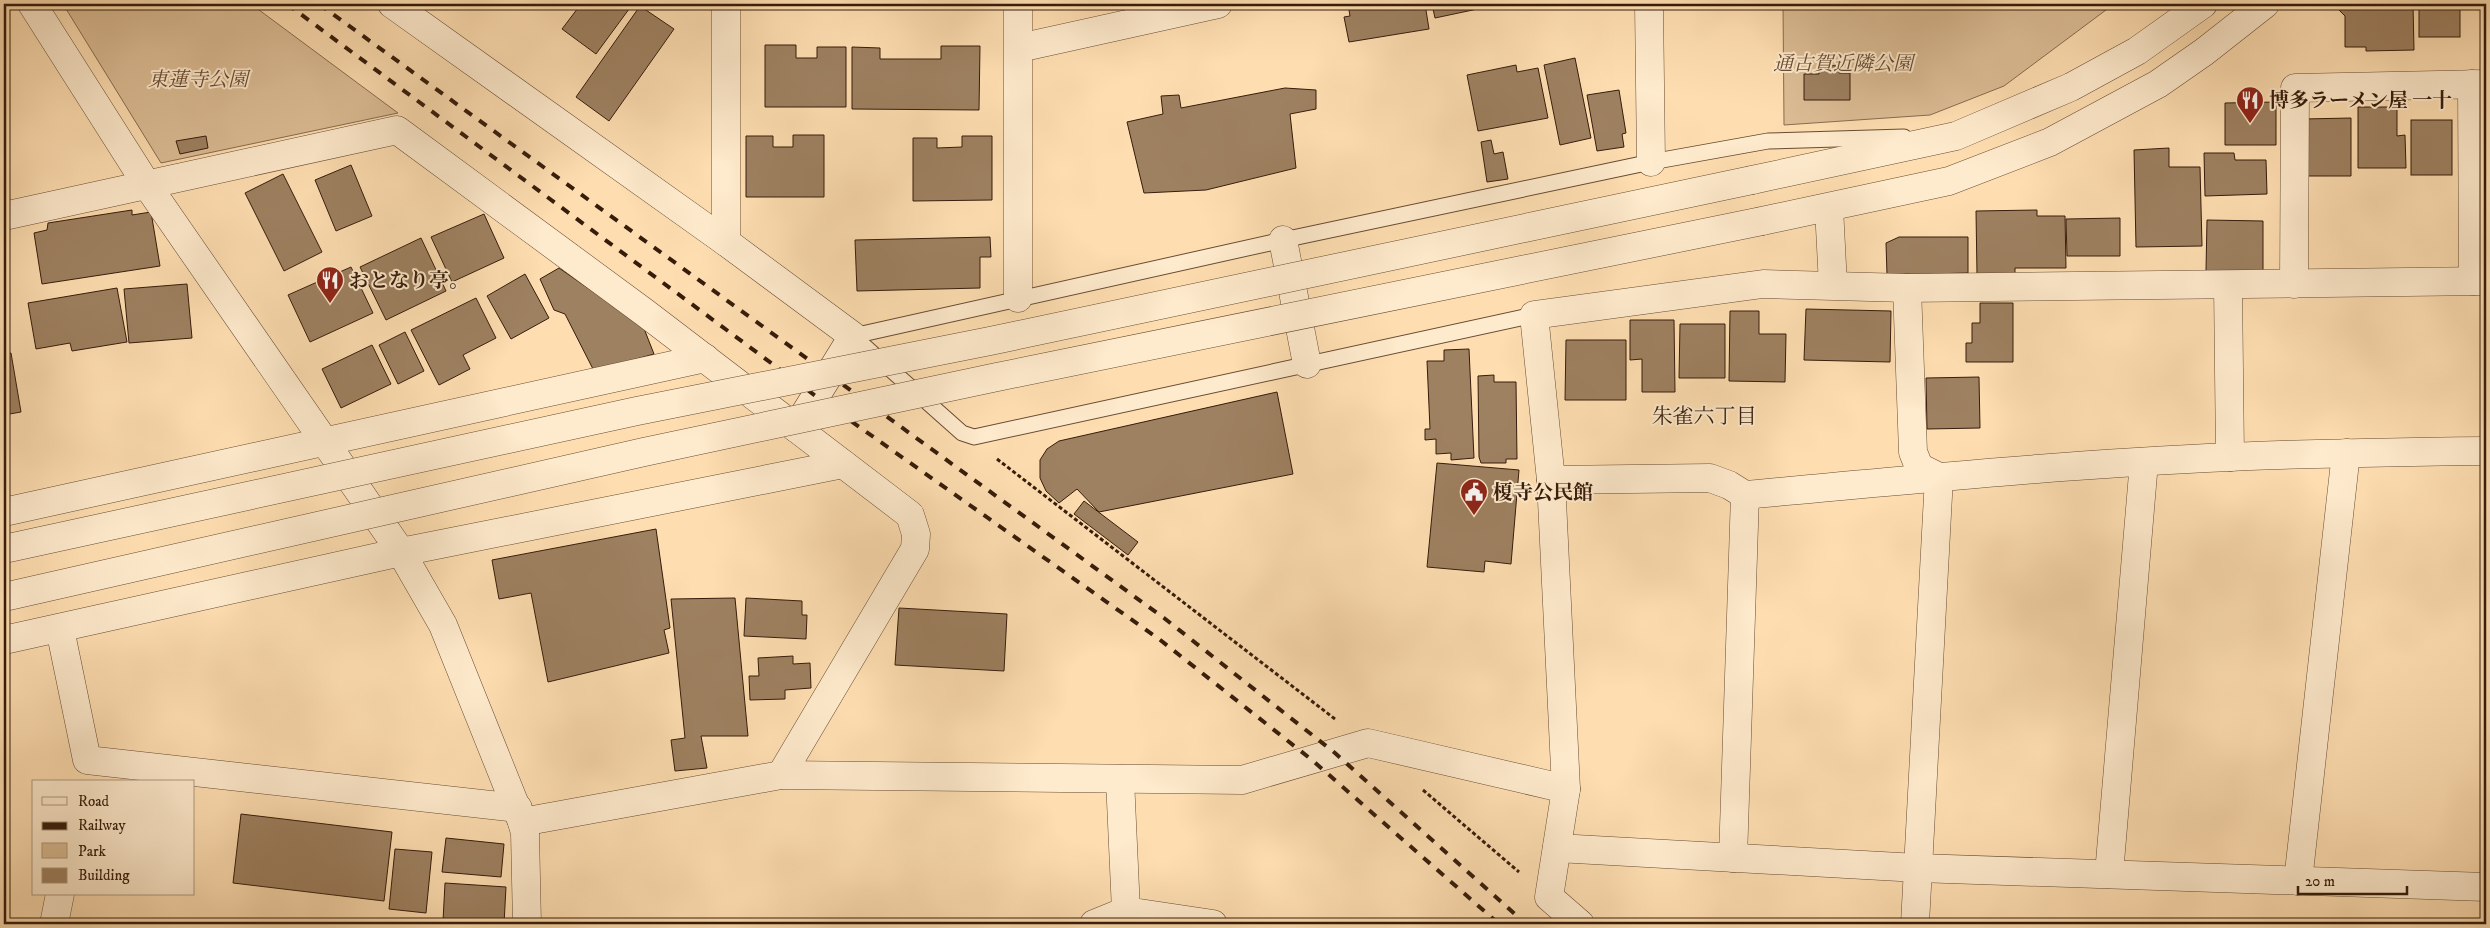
<svg xmlns="http://www.w3.org/2000/svg" width="2490" height="928" font-family="'IM FELL DW Pica','Noto Serif JP',serif">
<style>
.green{fill:#dcbd95;stroke:#896c50}
.building{fill:#9e8161;stroke:#361c0b}
.lines{fill:none;stroke-linecap:round;stroke-linejoin:round}
.service-casing{stroke:#684c34;stroke-width:17}
.minor-casing{stroke:#684c34;stroke-width:29}
.tertiary-casing{stroke:#684c34;stroke-width:29}
.path{stroke:#361c0b;stroke-width:3;stroke-dasharray:4 2.5;stroke-linecap:butt}
.service{stroke:#feeacc;stroke-width:15}
.minor{stroke:#feeacc;stroke-width:28}
.tertiary{stroke:#feeacc;stroke-width:28}
.rail{stroke:#361c0b;stroke-width:4;stroke-dasharray:9 9;stroke-linecap:butt}
.tertiary-bridge-casing{stroke:#684c34;stroke-width:29;stroke-linecap:butt}
.tertiary-bridge{stroke:#feeacc;stroke-width:28}
.labels{text-anchor:middle;stroke-width:4;stroke-linejoin:round;paint-order:stroke}
.park-label{font-size:20px;font-style:italic;fill:#684c34;stroke:#feeacc}
.poi-label{font-size:20px;font-weight:bold;fill:#361c0b;stroke:#feeacc;text-anchor:start}
.neighbourhood-label{font-size:21px;fill:#361c0b;stroke:#feeacc}
</style>
<rect width="100%" height="100%" fill="#fedeb1"/>
<filter id="stains"><feTurbulence type="fractalNoise" baseFrequency=".004" numOctaves="4"/><feColorMatrix values="0 0 0 0 .2 0 0 0 0 .09 0 0 0 0 .02 0 0 0 .5 -.17"/></filter>
<radialGradient id="worn" r=".72"><stop offset=".6" stop-color="#630" stop-opacity="0"/><stop offset="1" stop-color="#630" stop-opacity=".3"/></radialGradient>
<!-- green -->
<g class="green">
<path d="M63,4H251L398,113L161,163Z"/>
<path d="M1783,4H2114L2004,86L1930,115L1784,125Z"/>
</g>
<!-- building -->
<g class="building">
<path d="M581,4L632,5L596,54L562,29Z"/>
<path d="M1348,4H1425L1429,29L1349,42L1344,17L1350,16Z"/>
<path d="M1432,4H1501L1435,18Z"/>
<path d="M2333,4H2413L2414,50L2366,51V47H2345V16Z"/>
<rect x="2419" y="4" width="41" height="33"/>
<path d="M640,6L674,29L609,121L576,97Z"/>
<path d="M765,45H796V58H817V47H846V107H765Z"/>
<path d="M941,46H980L979,110L852,109V47L880,48V59H941Z"/>
<path d="M1575,58L1591,138L1560,145L1544,65Z"/>
<path d="M1516,65L1517,72L1538,68L1548,118L1478,131L1467,75Z"/>
<path d="M1819,65L1839,66V73H1850V100H1804V74H1819Z"/>
<path d="M1285,88L1316,90V109L1290,114L1296,168L1206,190L1144,193L1127,122L1163,114L1161,96L1179,95L1181,108Z"/>
<path d="M1619,90L1626,133L1622,134L1624,147L1597,151L1587,95Z"/>
<path d="M2276,102V145H2225V103Z"/>
<path d="M2358,107H2397V136L2405,135L2406,168H2358Z"/>
<path d="M2351,118V176H2304V119Z"/>
<rect x="2411" y="120" width="41" height="55"/>
<path d="M793,135H824V197H746V136H773V147H793Z"/>
<path d="M206,136L208,148L180,154L176,141Z"/>
<path d="M962,136H992V200L913,201V138H937V148L962,147Z"/>
<path d="M1491,140L1494,154L1503,152L1508,179L1487,182L1481,142Z"/>
<path d="M2169,148V167H2200L2202,246L2136,247L2134,150Z"/>
<path d="M2204,153H2234L2235,160H2266L2267,194L2205,196Z"/>
<path d="M351,165L372,216L336,231L315,180Z"/>
<path d="M283,174L322,252L284,271L245,193Z"/>
<path d="M132,210V215L151,212L160,266L42,284L34,233L47,230L48,223Z"/>
<path d="M2037,210V216H2065L2066,268H2015V274L1977,275L1976,211Z"/>
<path d="M484,214L504,258L452,282L431,237Z"/>
<path d="M2120,218V256H2067L2066,219Z"/>
<path d="M2207,220L2263,221V271H2206Z"/>
<path d="M990,237L991,257H980V288L857,291L855,240Z"/>
<path d="M1899,237H1968V273L1887,275L1886,243Z"/>
<path d="M421,238L446,291L386,320L360,267Z"/>
<path d="M351,267L373,313L310,342L288,295Z"/>
<path d="M559,268L643,326L654,354L594,371L565,314L554,310L540,279Z"/>
<path d="M525,274L549,318L511,339L487,296Z"/>
<path d="M187,284L192,338L129,343L124,289Z"/>
<path d="M117,288L127,342L72,351L70,343L36,349L28,303Z"/>
<path d="M476,298L496,338L463,355L470,369L439,385L411,330Z"/>
<path d="M1980,303H2013V362H1966V343H1972V323H1980Z"/>
<path d="M1806,309L1891,311L1890,362L1804,360Z"/>
<path d="M1730,311H1759V334H1786L1785,382L1729,381Z"/>
<path d="M1630,320H1674L1675,392H1642V359L1630,360Z"/>
<path d="M1680,324H1725V378H1679Z"/>
<path d="M405,332L424,371L398,384L379,345Z"/>
<path d="M1566,340H1626V400H1565Z"/>
<path d="M372,345L391,384L341,408L322,369Z"/>
<path d="M1469,349L1474,458L1451,460V453L1436,454V439L1425,440V429H1430L1427,361H1444V350Z"/>
<path d="M11,353L21,412L4,415V354Z"/>
<path d="M1494,375V382H1516L1517,459H1506V463H1481L1479,457L1478,376Z"/>
<path d="M1979,377L1980,428L1927,429L1926,378Z"/>
<path d="M1277,392L1293,474L1099,512L1077,489L1059,503L1046,491L1040,478V460L1047,449L1059,441Z"/>
<path d="M1437,463L1519,470L1511,564L1485,561L1484,572L1427,567Z"/>
<path d="M1084,501L1138,542L1128,555L1074,514Z"/>
<path d="M656,529L670,628L664,630L669,653L548,682L531,593L499,599L492,560Z"/>
<path d="M735,598L748,736H701L707,768L675,771L671,740L685,738L671,599Z"/>
<path d="M746,598L802,601V615H807L806,639L744,636Z"/>
<path d="M899,608L1007,614L1004,671L895,665Z"/>
<path d="M793,656V664L810,663L811,688L785,690V699L750,700L749,676H759L758,658Z"/>
<path d="M241,814L392,832L384,901L233,883Z"/>
<path d="M446,838L504,844L501,877L442,872Z"/>
<path d="M395,849L432,852L426,913L389,909Z"/>
<path d="M445,883L506,887L504,924L443,921Z"/>
</g>
<g class="lines">
<!-- service casing -->
<g class="service-casing">
<g id="service">
<path d="M853,336L1283,240L1651,162L1768,141L1904,137"/>
<path d="M853,336L962,433L974,437L1534,315"/>
</g>
</g>
<!-- minor casing -->
<g class="minor-casing">
<g id="minor">
<path d="M32,4L147,185L401,552L443,625L522,822L525,833L527,924"/>
<path d="M392,4L726,242L853,336L796,428"/>
<path d="M726,4V242"/>
<path d="M1649,4L1651,162"/>
<path d="M1019,48L1218,4"/>
<path d="M2472,84L2473,281"/>
<path d="M1829,208L1833,285"/>
<path d="M4,216L397,130L644,312L910,515L916,534L915,549L781,775"/>
<path d="M1283,240L1307,364"/>
<path d="M2294,284L2295,88L2486,84"/>
<path d="M2228,285L2230,457"/>
<path d="M1907,288L1913,452L1919,467L1939,477L1915,924"/>
<path d="M1018,298V4"/>
<path d="M1551,480L1710,478L1729,485L1745,495C1906,480 2068,464 2230,457C2315,453 2401,452 2486,451"/>
<path d="M4,512L705,358"/>
<path d="M60,629L87,760L518,808"/>
<path d="M4,640L401,552L843,464"/>
<path d="M1120,779L1126,911L1213,924"/>
<path d="M522,822L781,775L1242,780L1368,743L1566,789"/>
<path d="M1557,848L1918,868L2486,887"/>
<path d="M1733,858L1745,495"/>
<path d="M2109,874L2144,462"/>
<path d="M2298,881L2346,453"/>
<path d="M54,924L60,894"/>
<path d="M1094,924L1126,911"/>
<path d="M1580,924L1549,897L1566,789L1551,480L1534,315L1763,284L1907,288L2486,281"/>
</g>
</g>
<!-- tertiary casing -->
<g class="tertiary-casing">
<g id="tertiary">
<path d="M1752,180L1956,136L2071,87L2137,51L2203,4"/>
<path d="M1762,221L1949,181L2050,142L2158,84L2204,52L2265,4"/>
</g>
</g>
<!-- path -->
<g class="path">
<path d="M997,459L1335,719"/>
<path d="M1423,790L1519,872"/>
</g>
<!-- service -->
<use href="#service" class="service"/>
<!-- minor -->
<use href="#minor" class="minor"/>
<!-- tertiary -->
<use href="#tertiary" class="tertiary"/>
<!-- rail -->
<g class="rail">
<path d="M287,4L817,397L1159,639L1312,760L1499,924"/>
<path d="M319,4L1164,618L1335,753L1526,924"/>
</g>
<!-- tertiary-bridge casing -->
<g class="tertiary-bridge-casing">
<g id="tertiary-bridge">
<path d="M4,549L637,411L990,341L1752,180"/>
<path d="M4,597L644,452L997,377L1762,221"/>
</g>
</g>
<!-- tertiary-bridge -->
<use href="#tertiary-bridge" class="tertiary-bridge"/>
</g>
<!-- icons -->
<defs>
<g id="restaurant-pin" transform="scale(1.4375)"><path d="M0 17L-7.5 6A9.5 9.5 0 1 1 7.5 6Z" fill="#8f2418" stroke="#feeacc"/><path d="M-5-6h1v4h1v-4h1v4h1v-4h1v5L-1.5 .5V6h-2V.5L-5-1ZM5-6V6H3V1.5H1.5Q1.5-4 5-6Z" fill="#fff"/></g>
<g id="civic-pin" transform="scale(1.4375)"><path d="M0 17L-7.5 6A9.5 9.5 0 1 1 7.5 6Z" fill="#8f2418" stroke="#feeacc"/><path d="M-.6-6.5H3V-4.5H.6V-3L4-1V1h2V6H-6V1h2V-1L-.6-3ZM-1.2 2.5V6h2.4V2.5Z" fill="#fff"/></g>
</defs>
<g fill-rule="evenodd">
<use href="#restaurant-pin" x="2250" y="100"/>
<use href="#restaurant-pin" x="330" y="280"/>
<use href="#civic-pin" x="1474" y="492"/>
</g>
<g class="labels">
<!-- park labels -->
<g class="park-label">
<text x="1843" y="70">通古賀近隣公園</text>
<text x="198" y="86">東蓮寺公園</text>
</g>
<!-- poi labels -->
<g class="poi-label">
<text x="2269" y="107">博多ラーメン屋 一十</text>
<text x="349" y="287">おとなり亭。</text>
<text x="1493" y="499">榎寺公民館</text>
</g>
<!-- neighbourhood labels -->
<g class="neighbourhood-label">
<text x="1704" y="423">朱雀六丁目</text>
</g>
</g>
<!-- margin -->
<rect width="2490" height="928" fill="none" stroke="#fedeb1" stroke-width="20"/>
<rect x="5" y="5" width="2480" height="918" fill="none" stroke="#361c0b" stroke-width="2.5"/>
<rect x="10" y="10" width="2470" height="908" fill="none" stroke="#361c0b"/>
<!-- legend -->
<rect x="32" y="780" width="162" height="115" fill="#feeacc" stroke="#ae987f"/>
<rect x="42" y="797" width="25" height="8" fill="#feeacc" stroke="#ae987f"/>
<text x="78" y="806" font-size="15" fill="#361c0b">Road</text>
<rect x="42" y="822" width="25" height="8" fill="#361c0b" stroke="#ae987f"/>
<text x="78" y="830" font-size="15" fill="#361c0b">Railway</text>
<rect x="42" y="843" width="25" height="15" fill="#dcbd95" stroke="#ae987f"/>
<text x="78" y="856" font-size="15" fill="#361c0b">Park</text>
<rect x="42" y="868" width="25" height="15" fill="#9e8161" stroke="#ae987f"/>
<text x="78" y="880" font-size="15" fill="#361c0b">Building</text>
<!-- scale -->
<path d="M2298 886v8h109v-8" fill="none" stroke="#361c0b" stroke-width="2.5"/>
<text x="2305" y="886" font-size="15" fill="#361c0b" stroke="#feeacc" stroke-width="4" paint-order="stroke">20 m</text>
<rect width="100%" height="100%" filter="url(#stains)"/>
<rect width="100%" height="100%" fill="url(#worn)"/>
</svg>
